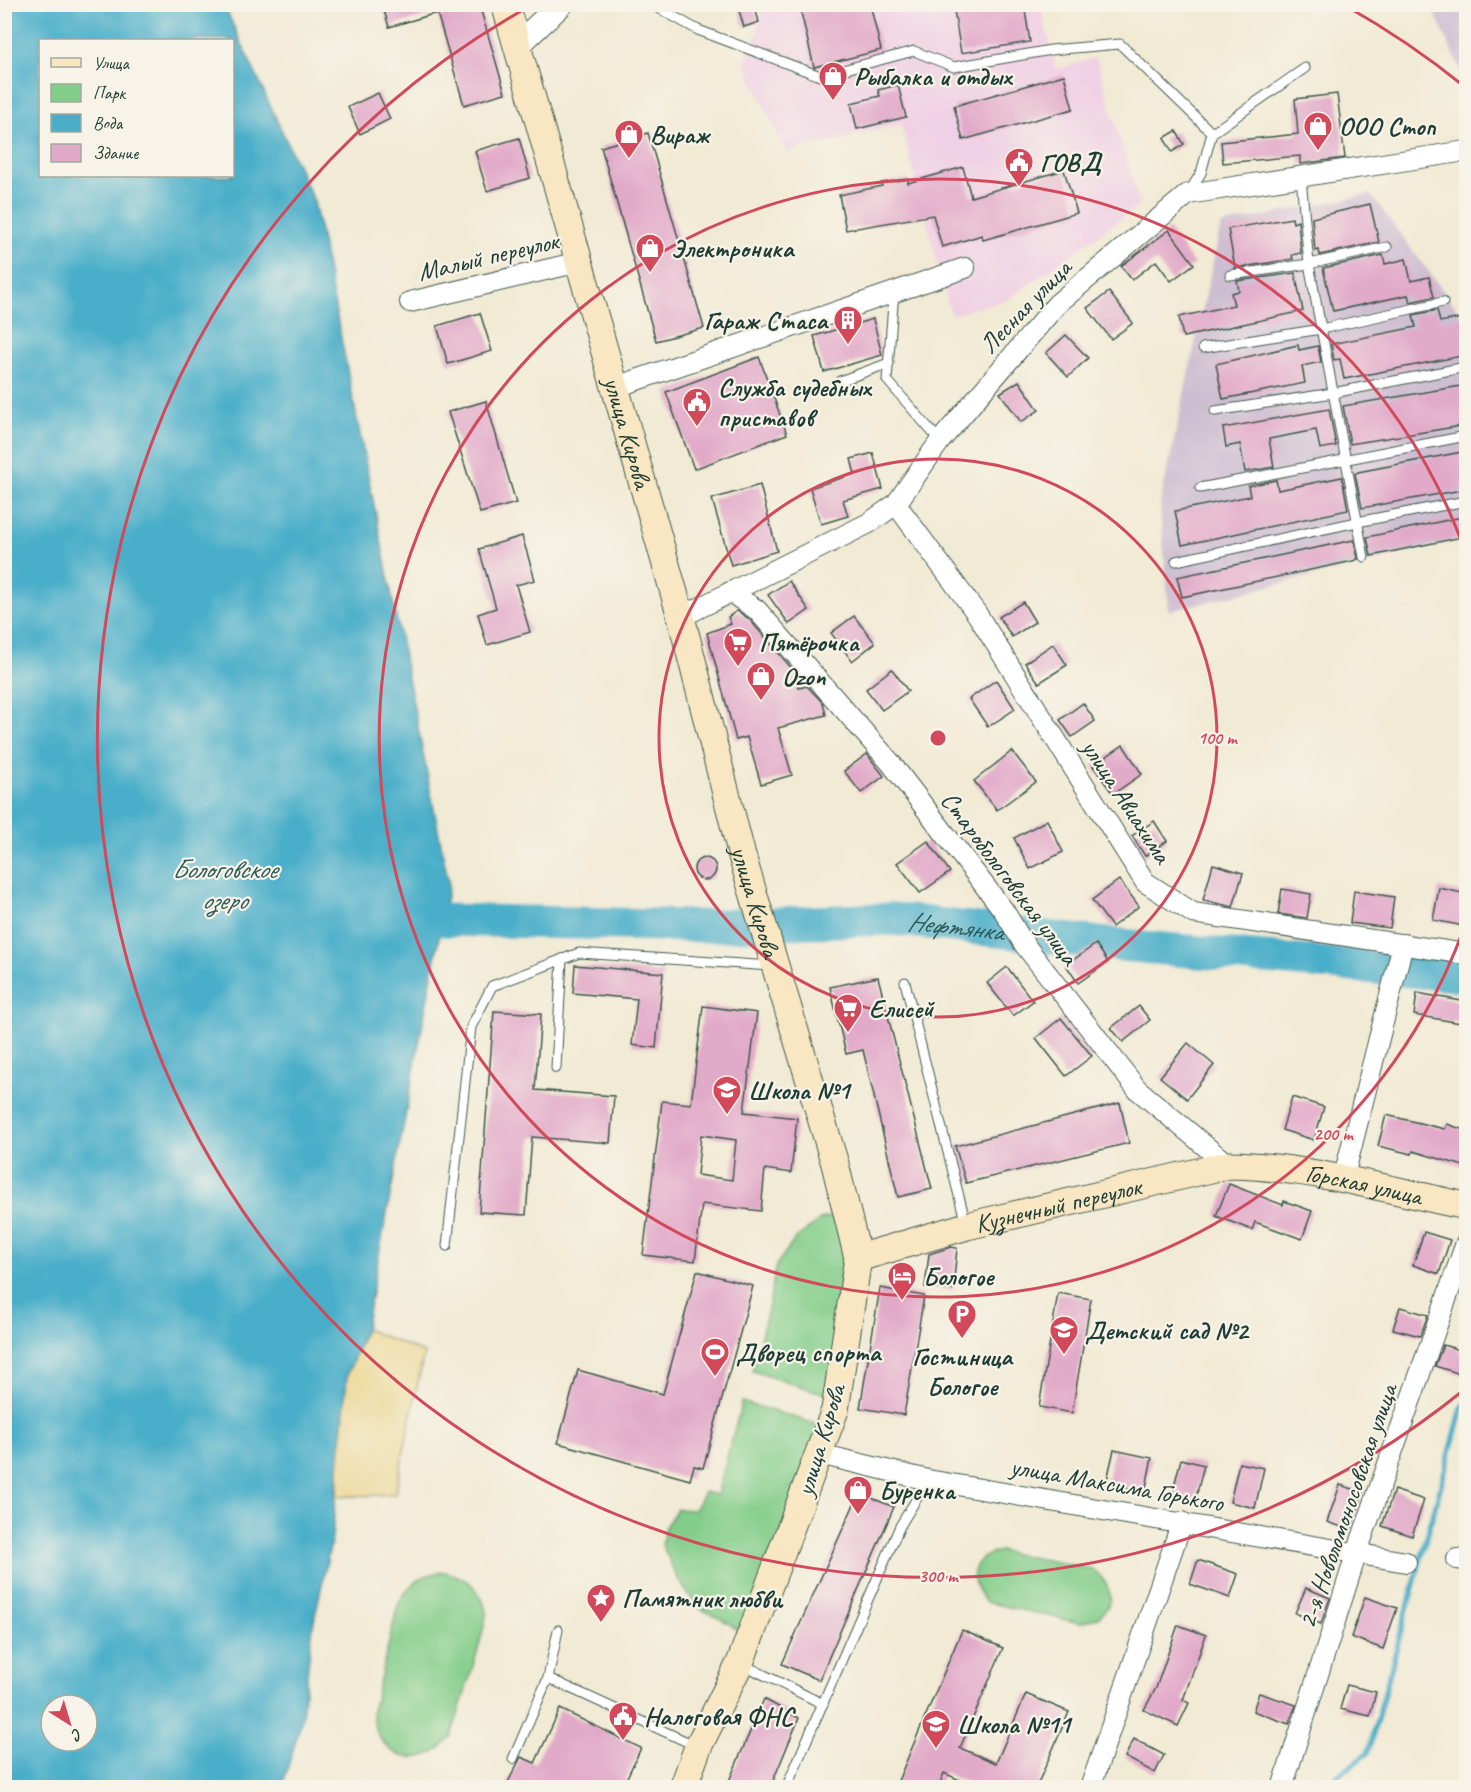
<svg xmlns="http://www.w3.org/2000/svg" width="1471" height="1792" font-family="Caveat,sans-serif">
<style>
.built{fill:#f0d0e4}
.industrial{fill:#cebed1}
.green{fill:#83cd8a;stroke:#51855f;stroke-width:1.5}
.sand{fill:#eeda9e;stroke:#868c69;stroke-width:1.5}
.water{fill:#4aaec9;stroke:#34767e;stroke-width:1.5;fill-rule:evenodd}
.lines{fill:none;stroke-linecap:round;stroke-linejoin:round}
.stream{stroke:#4aaec9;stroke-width:5}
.river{stroke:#4aaec9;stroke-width:33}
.building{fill:#e2aac9;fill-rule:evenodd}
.service-casing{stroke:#3e574c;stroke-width:11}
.minor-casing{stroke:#3e574c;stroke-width:22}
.tertiary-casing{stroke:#3e574c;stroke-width:26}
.secondary-casing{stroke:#3e574c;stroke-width:29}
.service{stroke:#fff;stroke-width:9}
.minor{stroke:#fff;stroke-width:20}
.tertiary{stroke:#fff;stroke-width:24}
.secondary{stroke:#f9e7c3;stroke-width:27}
.ring{fill:none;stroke:#d1495b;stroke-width:3}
.labels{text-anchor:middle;stroke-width:4.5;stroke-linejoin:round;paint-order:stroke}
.poi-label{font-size:26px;font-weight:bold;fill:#1f3d34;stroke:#f7f3e8;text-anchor:start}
.street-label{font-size:26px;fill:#1f3d34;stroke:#f7f3e8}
.water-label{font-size:27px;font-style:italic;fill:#2a5959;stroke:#f7f3e8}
.centre{fill:#d1495b;stroke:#f7f3e8;stroke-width:3}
.ring-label{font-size:18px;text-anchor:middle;font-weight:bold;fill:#d1495b;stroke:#f7f3e8;stroke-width:4.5;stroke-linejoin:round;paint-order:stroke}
</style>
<rect width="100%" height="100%" fill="#f7f3e8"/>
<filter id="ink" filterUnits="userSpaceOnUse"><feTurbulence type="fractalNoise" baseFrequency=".0167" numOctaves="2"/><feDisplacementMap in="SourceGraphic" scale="12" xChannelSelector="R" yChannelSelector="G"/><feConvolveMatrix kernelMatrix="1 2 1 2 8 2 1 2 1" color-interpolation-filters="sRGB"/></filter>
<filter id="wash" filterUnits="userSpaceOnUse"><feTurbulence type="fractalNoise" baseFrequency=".008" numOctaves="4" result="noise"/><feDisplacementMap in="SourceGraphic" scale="24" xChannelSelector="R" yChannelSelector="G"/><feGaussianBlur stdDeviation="1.35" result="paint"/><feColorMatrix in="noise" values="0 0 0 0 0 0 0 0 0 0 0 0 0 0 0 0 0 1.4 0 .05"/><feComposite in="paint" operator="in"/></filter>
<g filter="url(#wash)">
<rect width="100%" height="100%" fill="#f1ead4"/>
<!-- built -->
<path class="built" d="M758,5H1040L1056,69L1096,58L1140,205L1007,300L951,315L901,124L786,152L745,65L761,20Z"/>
<!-- industrial -->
<g class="industrial">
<path d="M1431,5H1466V82Z"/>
<path d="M1370,194L1466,321V538L1169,611L1160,504L1221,225Z"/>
</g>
<!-- green -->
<g class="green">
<path d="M838,1214L845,1249L838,1398L752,1371L770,1301L776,1265L796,1238L822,1219Z"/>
<path d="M742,1402L830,1428L745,1638L729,1623L697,1607L678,1579L662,1545L665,1527L677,1509L694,1510L704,1492L717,1495Z"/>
<path d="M1000,1551L1092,1569C1119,1588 1115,1618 1080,1623L986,1602C966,1580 970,1558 1000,1551Z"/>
<path d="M446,1572C467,1578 482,1589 486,1612C488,1624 457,1717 451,1737C421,1774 376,1758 372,1712L398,1605C409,1583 422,1573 446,1572Z"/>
</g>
<!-- sand -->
<path class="sand" d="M365,1329L424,1353L395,1494L337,1497L347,1376Z"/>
<!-- water -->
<path class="water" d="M5,4L224,5L314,201L449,885L365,1329L347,1376L332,1538L313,1626L301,1723L282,1787H5ZM40,40H232V176H40ZM51,1705H87V1741H51Z"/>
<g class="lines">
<!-- stream -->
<path class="stream" d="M1321,1788L1368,1753L1462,1408L1466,1403"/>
<!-- river -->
<path class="river" id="s1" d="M443,920L703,926L893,919L1098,943L1466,976"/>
</g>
<g id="blocks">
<!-- building -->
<g class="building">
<path d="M382,4H479L505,93L464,105L437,13L389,27Z"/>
<path d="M737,4H754L759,22L744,27Z"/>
<path d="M799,4H870L881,50L814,67Z"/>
<path d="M953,4H1024L1030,42L961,53Z"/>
<path d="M1064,75L1073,109L963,140L954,106Z"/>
<path d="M898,85L906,117L857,129L851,103L880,96L878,90Z"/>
<path d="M378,93L390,119L360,134L348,107Z"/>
<path d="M1337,94L1345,158L1300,164V156L1223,163L1221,142L1298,134L1295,99Z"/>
<path d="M1176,131L1184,144L1172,152L1164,138Z"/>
<path d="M648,133L704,328L656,341L601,147Z"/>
<path d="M519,138L530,178L487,191L475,151Z"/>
<path d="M963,167L971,197L1064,170L1077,213L983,240L982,235L942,247L933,215L846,230L839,195L882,186L881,183L908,179V183Z"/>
<path d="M1370,204L1379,242L1320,255L1319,250L1315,251L1312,218Z"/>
<path d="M1292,218L1293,223L1298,221L1301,253L1292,255L1293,259L1235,268L1228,229Z"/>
<path d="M1169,230L1194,264L1171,281L1156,261L1132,280L1121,266Z"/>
<path d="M1383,255L1385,264L1406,259L1411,281L1429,277L1434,297L1410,302L1408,295L1333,311L1323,268Z"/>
<path d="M1295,273L1303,311L1183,337L1179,317L1234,305L1231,293L1239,291L1237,281Z"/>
<path d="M1109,292L1133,323L1111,339L1087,308Z"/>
<path d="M1437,310L1440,322L1467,317V355L1344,379L1340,359L1334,360L1331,344L1416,327L1413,315Z"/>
<path d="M480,313L492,351L448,364L437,326Z"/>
<path d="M873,319L882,355L824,372L814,336Z"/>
<path d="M1066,335L1088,358L1068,377L1046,353Z"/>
<path d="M1298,345L1299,350L1318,346L1321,362L1302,366L1305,383L1223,399L1216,364Z"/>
<path d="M759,357L787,434L694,469L666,392Z"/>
<path d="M1019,381L1039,410L1021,422L1000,393Z"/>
<path d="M1467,385V425L1350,444L1343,406Z"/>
<path d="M486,401L516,503L480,513L448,412Z"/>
<path d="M1329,409L1336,446L1320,449L1316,430L1269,439L1274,467L1245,472L1240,444L1226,447L1223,428Z"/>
<path d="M1467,451V489L1362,508L1355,474L1358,472Z"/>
<path d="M873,453L883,489L843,500L848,516L821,524L810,488L855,474L851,459Z"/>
<path d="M1342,477L1348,510L1182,545L1175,511L1250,496L1248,486L1276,480L1278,490Z"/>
<path d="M760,485L777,551L731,565L712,499Z"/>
<path d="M1467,516V536L1371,556L1367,537Z"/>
<path d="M522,536L535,580L516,585L530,632L487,645L478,614L496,608L479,549Z"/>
<path d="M1354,540L1358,559L1353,561L1182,597L1177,577Z"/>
<path d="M789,581L809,610L789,624L768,595Z"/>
<path d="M1023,602L1035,622L1012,637L999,617Z"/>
<path d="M737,611L749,619L794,671L799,688L807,686L823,703L826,715L778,728L792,775L761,784L747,737L736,740L707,633L731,624L728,617Z"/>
<path d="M854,616L875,643L852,661L831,633Z"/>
<path d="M1053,644L1067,665L1039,683L1025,663Z"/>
<path d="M892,669L908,691L882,710L866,689Z"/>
<path d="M996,680L1015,709L988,727L969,699Z"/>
<path d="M1083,703L1095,721L1072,737L1060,720Z"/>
<path d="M1123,745L1142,774L1113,794L1093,766Z"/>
<path d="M1012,751L1036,782L997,810L974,781Z"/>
<path d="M867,754L884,776L861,793L844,771Z"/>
<path d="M1047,820L1063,852L1030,869L1014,838Z"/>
<path d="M1154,821L1167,841L1145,856L1132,836Z"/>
<path d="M928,841L950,872L920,893L897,863Z"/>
<circle cx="705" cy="869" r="11"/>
<path d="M1213,864L1243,873L1233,907L1203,900Z"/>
<path d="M1119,880L1139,906L1112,927L1092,900Z"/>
<path d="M1439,888L1467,894L1464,926L1433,920Z"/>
<path d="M1282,889L1311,894L1307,918L1278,914Z"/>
<path d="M1354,891L1394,897L1390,928L1350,923Z"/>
<path d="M1096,944L1108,962L1078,983L1066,965Z"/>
<path d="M575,965L663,973L656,1048L632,1045L637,999L573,993Z"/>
<path d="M1007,967L1033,1001L1013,1016L987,983Z"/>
<path d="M878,977L932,1189L898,1197L863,1050L846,1054L830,987Z"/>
<path d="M1417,993L1467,1002V1024L1414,1015Z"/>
<path d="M703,1006L757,1013L744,1112L797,1118L791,1173L765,1169L761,1211L702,1204L695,1261L643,1255L662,1101L691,1104ZM701,1135L736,1140L732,1180L697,1175Z"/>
<path d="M1139,1006L1150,1020L1123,1042L1111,1028Z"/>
<path d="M494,1011L541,1014L535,1090L614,1096L610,1143L532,1137L526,1215L479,1212Z"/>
<path d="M1061,1018L1092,1056L1066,1076L1036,1038Z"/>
<path d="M1188,1043L1214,1065L1187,1099L1160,1077Z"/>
<path d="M1292,1097L1324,1107L1314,1140L1282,1130Z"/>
<path d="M1120,1103L1129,1143L966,1183L955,1146Z"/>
<path d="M1386,1115L1445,1129L1447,1124L1467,1131V1167L1413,1151L1412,1154L1378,1146Z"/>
<path d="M1229,1184L1283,1205L1284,1201L1312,1211L1302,1239L1255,1222L1252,1230L1216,1216Z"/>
<path d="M1424,1232L1450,1240L1439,1274L1413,1265Z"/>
<path d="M951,1247L957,1248L953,1290L925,1287L929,1254Z"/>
<path d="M697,1271L753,1286L703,1468L694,1466L690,1480L558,1443L578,1370L663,1394Z"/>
<path d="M880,1288L924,1296L904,1415L860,1408Z"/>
<path d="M1058,1293L1091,1299L1072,1413L1039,1407Z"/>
<path d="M1400,1307L1428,1315L1420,1336L1393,1329Z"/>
<path d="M1443,1345L1467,1352V1376L1435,1366Z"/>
<path d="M1114,1450L1152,1458L1145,1492L1106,1484Z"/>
<path d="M1181,1459L1204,1465L1195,1501L1172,1494Z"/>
<path d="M1239,1463L1264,1468L1255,1508L1230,1502Z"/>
<path d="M1340,1485L1363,1492L1351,1530L1327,1522Z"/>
<path d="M1394,1490L1424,1500L1412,1536L1382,1526Z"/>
<path d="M859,1493L894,1507L819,1680L782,1664Z"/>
<path d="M1198,1560L1238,1574L1230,1598L1190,1584Z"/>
<path d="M1306,1588L1330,1598L1321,1624L1295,1613Z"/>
<path d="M1365,1597L1397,1608L1383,1649L1351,1637Z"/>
<path d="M1178,1625L1206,1635L1183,1700L1189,1703L1178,1726L1144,1710L1156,1688Z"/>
<path d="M962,1630L1003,1648L960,1748L996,1763L1026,1694L1069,1712L1036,1788H978L944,1773L938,1788H895Z"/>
<path d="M1347,1685L1376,1692L1370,1716L1340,1709Z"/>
<path d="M1259,1693L1296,1705L1289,1724L1253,1711Z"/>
<path d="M764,1699L799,1718L770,1788H726Z"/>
<path d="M560,1709L641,1748L622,1788H505L521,1757L535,1763Z"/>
<path d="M1134,1739L1164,1755L1155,1773L1125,1757Z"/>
</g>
</g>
</g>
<g filter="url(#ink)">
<use href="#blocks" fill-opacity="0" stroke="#3e574c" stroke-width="1.5"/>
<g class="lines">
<!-- service casing -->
<g class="service-casing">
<g id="service">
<path d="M651,4L698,30L820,76L914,51L954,67L1051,50L1120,44L1212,133"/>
<path d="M1301,178L1309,264L1364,557"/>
<path d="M1189,192L1201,173L1212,133L1305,68"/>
<path d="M1230,275L1309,264L1387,247"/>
<path d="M894,292L887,380L940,441"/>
<path d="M1203,348L1321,329L1443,302"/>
<path d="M840,381L889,363"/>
<path d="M1215,411L1333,393L1466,367"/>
<path d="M1200,488L1466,436"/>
<path d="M1176,561L1357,522L1466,501"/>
<path d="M905,982L966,1224"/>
<path d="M556,1068L562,959"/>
<path d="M447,1246L471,1027L492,986L579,953L771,966"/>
<path d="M558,1630L548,1678L696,1746"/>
<path d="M742,1664L823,1704"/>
<path d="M513,1759L548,1678"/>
<path d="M786,1788L900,1526L928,1480"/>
</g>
</g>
<!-- minor casing -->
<g class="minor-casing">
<g id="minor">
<path d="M410,302L579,262"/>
<path d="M616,387L965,268"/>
<path d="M896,504L977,614L1145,882L1193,913L1466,954"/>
<path d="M730,592L757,610L890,762L1004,911L1024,944L1137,1089L1228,1165"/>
<path d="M681,617L869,523L896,504L940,441L1057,304L1188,194L1466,151"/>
<path d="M1343,1180L1403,944"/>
<path d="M819,1454L928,1480L1406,1562"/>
<path d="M1457,1559L1466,1560"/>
<path d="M1090,1788L1182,1522"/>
<path d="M1282,1788L1357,1552L1466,1243"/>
</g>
</g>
<!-- tertiary casing -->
<g class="tertiary-casing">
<path id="tertiary" d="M518,45L561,4"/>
</g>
<!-- secondary casing -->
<g class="secondary-casing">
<g id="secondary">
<path id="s2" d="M505,4L681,617L742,856L835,1164L858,1258L835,1410L740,1663L698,1747L683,1788"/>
<path id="s3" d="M858,1258L967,1226L1228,1165C1308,1166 1388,1190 1466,1206"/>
</g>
</g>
<!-- service -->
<use href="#service" class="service"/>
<!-- minor -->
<use href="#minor" class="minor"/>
<!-- tertiary -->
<use href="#tertiary" class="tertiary"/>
<!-- secondary -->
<use href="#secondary" class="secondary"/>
</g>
</g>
<!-- distance rings -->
<g class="ring">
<circle cx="938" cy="738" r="279"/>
<path d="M1465 925A559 559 0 1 1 1465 551"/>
<path d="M1465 1389A838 838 0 1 1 532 5M1344 5A838 838 0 0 1 1465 87"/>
</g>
<!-- icons -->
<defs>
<g id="shop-pin" transform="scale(1.5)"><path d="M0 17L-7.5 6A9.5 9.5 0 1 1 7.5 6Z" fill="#d1495b" stroke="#f7f3e8"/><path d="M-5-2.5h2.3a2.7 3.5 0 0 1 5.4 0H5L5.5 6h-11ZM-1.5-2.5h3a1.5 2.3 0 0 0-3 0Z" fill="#fff"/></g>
<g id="civic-pin" transform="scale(1.5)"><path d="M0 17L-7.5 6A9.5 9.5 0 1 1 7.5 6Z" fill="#d1495b" stroke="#f7f3e8"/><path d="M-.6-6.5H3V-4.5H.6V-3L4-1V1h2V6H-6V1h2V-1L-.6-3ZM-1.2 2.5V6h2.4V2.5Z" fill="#fff"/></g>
<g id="building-pin" transform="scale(1.5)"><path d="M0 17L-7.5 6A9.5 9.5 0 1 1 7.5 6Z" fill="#d1495b" stroke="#f7f3e8"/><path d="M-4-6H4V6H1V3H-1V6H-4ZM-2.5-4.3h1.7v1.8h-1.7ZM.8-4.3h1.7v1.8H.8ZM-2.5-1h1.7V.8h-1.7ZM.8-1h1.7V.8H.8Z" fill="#fff"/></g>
<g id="supermarket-pin" transform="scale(1.5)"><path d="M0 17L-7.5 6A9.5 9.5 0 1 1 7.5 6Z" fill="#d1495b" stroke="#f7f3e8"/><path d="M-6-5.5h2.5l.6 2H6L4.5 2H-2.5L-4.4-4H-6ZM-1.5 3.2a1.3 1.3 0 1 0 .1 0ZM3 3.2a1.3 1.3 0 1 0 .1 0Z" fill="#fff"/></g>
<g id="school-pin" transform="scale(1.5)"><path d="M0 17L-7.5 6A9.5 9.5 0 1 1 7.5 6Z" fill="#d1495b" stroke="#f7f3e8"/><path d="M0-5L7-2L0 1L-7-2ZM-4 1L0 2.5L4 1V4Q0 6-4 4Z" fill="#fff"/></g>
<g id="hotel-pin" transform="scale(1.5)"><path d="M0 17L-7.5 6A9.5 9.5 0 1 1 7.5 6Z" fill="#d1495b" stroke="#f7f3e8"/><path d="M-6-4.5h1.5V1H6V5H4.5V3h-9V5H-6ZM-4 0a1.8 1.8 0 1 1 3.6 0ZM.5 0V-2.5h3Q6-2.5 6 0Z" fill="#fff"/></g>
<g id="parking-pin" transform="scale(1.5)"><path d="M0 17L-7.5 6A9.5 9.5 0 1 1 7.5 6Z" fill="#d1495b" stroke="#f7f3e8"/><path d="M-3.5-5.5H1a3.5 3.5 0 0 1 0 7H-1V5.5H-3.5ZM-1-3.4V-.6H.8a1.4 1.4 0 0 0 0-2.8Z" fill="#fff"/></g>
<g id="stadium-pin" transform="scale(1.5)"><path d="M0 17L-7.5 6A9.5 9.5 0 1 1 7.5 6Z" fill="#d1495b" stroke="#f7f3e8"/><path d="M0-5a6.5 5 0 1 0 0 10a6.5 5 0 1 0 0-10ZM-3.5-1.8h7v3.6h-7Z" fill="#fff"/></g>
<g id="sight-pin" transform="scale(1.5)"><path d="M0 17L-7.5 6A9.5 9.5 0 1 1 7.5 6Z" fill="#d1495b" stroke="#f7f3e8"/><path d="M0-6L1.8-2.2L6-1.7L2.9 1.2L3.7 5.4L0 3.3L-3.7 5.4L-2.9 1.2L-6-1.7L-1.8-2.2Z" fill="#fff"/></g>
</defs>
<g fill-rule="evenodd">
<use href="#shop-pin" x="833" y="76"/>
<use href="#shop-pin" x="1318" y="126"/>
<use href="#shop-pin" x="629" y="134"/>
<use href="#civic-pin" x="1019" y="162"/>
<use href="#shop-pin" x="650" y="248"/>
<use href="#building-pin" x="848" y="320"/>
<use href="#civic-pin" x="697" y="402"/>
<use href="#supermarket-pin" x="738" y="642"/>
<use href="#shop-pin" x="761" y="676"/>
<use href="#supermarket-pin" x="848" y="1008"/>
<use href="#school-pin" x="727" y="1090"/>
<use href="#hotel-pin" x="902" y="1276"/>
<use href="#parking-pin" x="962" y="1314"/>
<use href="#school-pin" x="1064" y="1330"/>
<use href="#stadium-pin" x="715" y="1352"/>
<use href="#shop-pin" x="858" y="1490"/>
<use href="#sight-pin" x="601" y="1598"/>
<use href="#civic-pin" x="623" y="1716"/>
<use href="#school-pin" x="936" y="1724"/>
</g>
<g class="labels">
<!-- poi labels -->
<g class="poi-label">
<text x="854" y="85">Рыбалка и отдых</text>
<text x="1339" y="135">ООО Стоп</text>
<text x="650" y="143">Вираж</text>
<text x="1040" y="171">ГОВД</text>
<text x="671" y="257">Электроника</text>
<text x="827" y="329" text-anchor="end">Гараж Стаса</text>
<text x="718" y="396">Служба судебных<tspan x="718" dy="30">приставов</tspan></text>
<text x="759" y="651">Пятёрочка</text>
<text x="782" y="685">Ozon</text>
<text x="869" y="1017">Елисей</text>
<text x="748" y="1099">Школа №1</text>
<text x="923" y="1285">Бологое</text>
<text x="1085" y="1339">Детский сад №2</text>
<text x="736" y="1361">Дворец спорта</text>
<text x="962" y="1365" text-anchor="middle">Гостиница<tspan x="962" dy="30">Бологое</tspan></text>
<text x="879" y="1499">Буренка</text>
<text x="622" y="1607">Памятник любви</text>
<text x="644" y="1725">Налоговая ФНС</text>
<text x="957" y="1733">Школа №11</text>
</g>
<!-- street labels -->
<g class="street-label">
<text transform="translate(488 256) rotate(-13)" y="9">Малый переулок</text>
<text transform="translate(1025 306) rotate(-46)" y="9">Лесная улица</text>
<text dy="9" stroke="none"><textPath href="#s2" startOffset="446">улица Кирова</textPath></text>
<text transform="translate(1127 801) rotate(57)" y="9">улица Авиахима</text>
<text transform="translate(1010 878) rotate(53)" y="9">Старобологовская улица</text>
<text dy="9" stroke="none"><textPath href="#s2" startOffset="932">улица Кирова</textPath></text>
<text dy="9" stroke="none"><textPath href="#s3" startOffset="519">Горская улица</textPath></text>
<text dy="9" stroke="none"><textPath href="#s3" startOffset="207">Кузнечный переулок</textPath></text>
<text transform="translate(820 1440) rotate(-73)" y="9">улица Кирова</text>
<text transform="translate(1117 1484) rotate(10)" y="9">улица Максима Горького</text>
<text transform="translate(1347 1506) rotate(-71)" y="9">2-я Новоломоносовская улица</text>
</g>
<!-- water labels -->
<g class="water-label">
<text x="224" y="878">Бологовское<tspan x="224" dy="31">озеро</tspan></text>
<text dy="9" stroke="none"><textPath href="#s1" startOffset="513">Нефтянка</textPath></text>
</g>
</g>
<circle cx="938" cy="738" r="9" class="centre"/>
<g class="ring-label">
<text x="1217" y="744">100 m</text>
<text x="1333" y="1140">200 m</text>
<text x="938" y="1582">300 m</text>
</g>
<!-- margin -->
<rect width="1471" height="1792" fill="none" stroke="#f7f3e8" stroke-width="24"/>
<!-- legend -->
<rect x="39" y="39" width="195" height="138" fill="#f7f3e8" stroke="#a1aaa0" stroke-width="1.5"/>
<rect x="51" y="58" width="30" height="9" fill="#f9e7c3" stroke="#a1aaa0" stroke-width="1.5"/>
<text x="93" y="69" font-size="18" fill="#1f3d34">Улица</text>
<rect x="51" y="84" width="30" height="18" fill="#83cd8a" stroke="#a1aaa0" stroke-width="1.5"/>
<text x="93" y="99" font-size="18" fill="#1f3d34">Парк</text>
<rect x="51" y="114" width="30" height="18" fill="#4aaec9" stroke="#a1aaa0" stroke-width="1.5"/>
<text x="93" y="129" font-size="18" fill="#1f3d34">Вода</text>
<rect x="51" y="144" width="30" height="18" fill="#e2aac9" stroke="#a1aaa0" stroke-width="1.5"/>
<text x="93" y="159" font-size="18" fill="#1f3d34">Здание</text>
<!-- north arrow -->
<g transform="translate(69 1723) rotate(143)"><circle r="28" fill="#f7f3e8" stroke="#a1aaa0" stroke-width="1.5"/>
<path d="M0-4.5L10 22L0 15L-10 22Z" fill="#d1495b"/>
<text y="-9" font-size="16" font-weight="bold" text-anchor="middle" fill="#1f3d34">С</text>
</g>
</svg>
